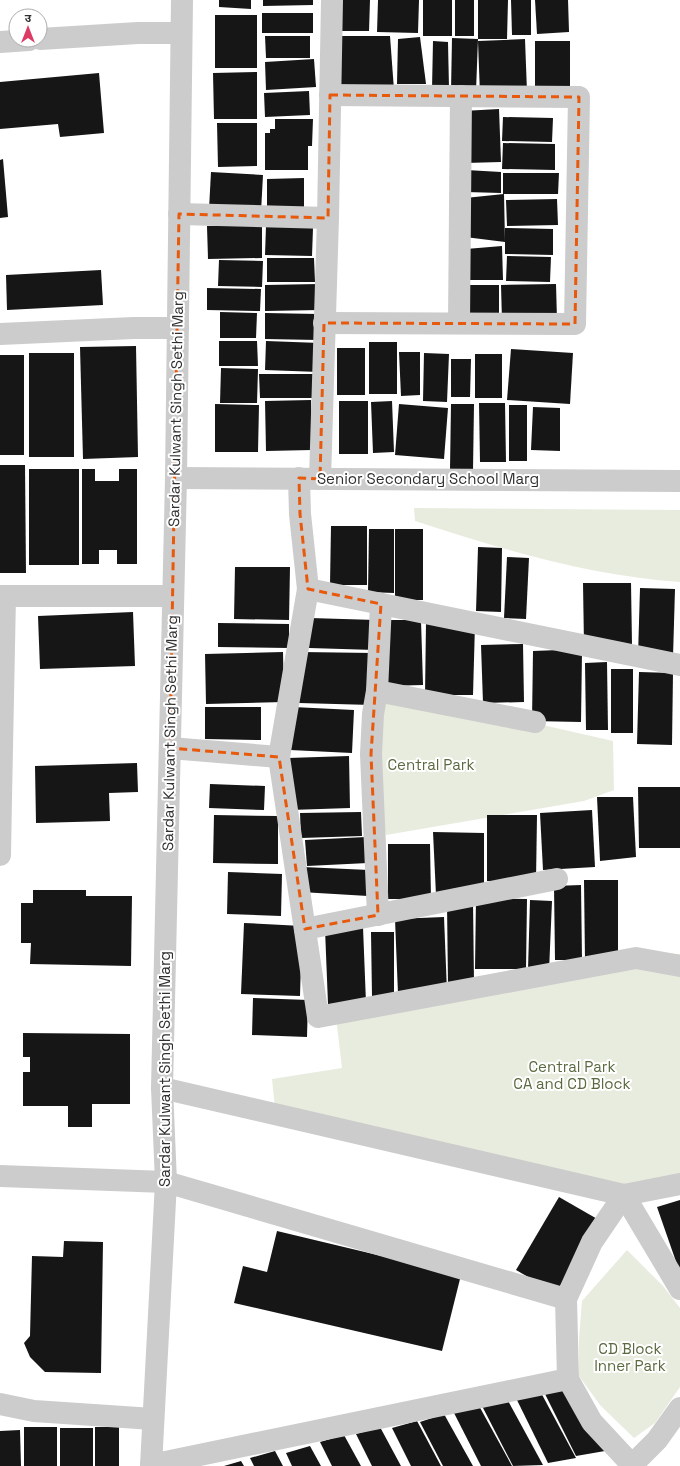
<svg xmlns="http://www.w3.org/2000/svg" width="680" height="1466" font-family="'Space Grotesk','Noto Sans Devanagari',sans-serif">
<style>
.green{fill:#e8ecde}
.building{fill:#161616}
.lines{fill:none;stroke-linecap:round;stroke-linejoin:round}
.minor{stroke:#ccc;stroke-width:22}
.marked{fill:none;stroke:#e8590c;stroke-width:3;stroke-dasharray:8 5;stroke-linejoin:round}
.labels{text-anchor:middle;stroke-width:4;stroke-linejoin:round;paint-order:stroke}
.street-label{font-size:15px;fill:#2f2f2f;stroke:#fff}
.park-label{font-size:15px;fill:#5a693f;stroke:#fff}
</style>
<rect width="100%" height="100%" fill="#fff"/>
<!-- green -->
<g class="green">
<path d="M414,508L680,510V582C591,576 500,549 415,521Z"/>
<path d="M381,695L512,718L613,741L614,790L584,801L386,835L374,796Z"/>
<path d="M632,952L680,954V1187L623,1199L275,1108L272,1079L342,1068L336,1017Z"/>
<path d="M627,1250L663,1286L680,1308V1387L655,1423L634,1438L600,1405L579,1376V1339L582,1301Z"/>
</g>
<!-- building -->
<g class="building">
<path d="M219,0H251V9L219,7Z"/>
<path d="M263,0H313V5L263,6Z"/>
<path d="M340,0H370L369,31H340Z"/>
<path d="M378,0H419L418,33L377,32Z"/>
<rect x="423" y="0" width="29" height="36"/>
<rect x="455" y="0" width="19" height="36"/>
<path d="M478,0H508L507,39H478Z"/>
<path d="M511,0H531V35H512Z"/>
<path d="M535,0H568L569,32L537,34Z"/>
<rect x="262" y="13" width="51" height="20"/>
<rect x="215" y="15" width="42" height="53"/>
<path d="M265,36H310V58H266Z"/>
<path d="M340,36H390L394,90L338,88Z"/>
<path d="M420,37L426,84H397L398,39Z"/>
<path d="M452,38L478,39L476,91H451Z"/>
<path d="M525,39L527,92L480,95L478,41Z"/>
<path d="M433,41L448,42L449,89H432Z"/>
<path d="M535,41H570V92L535,91Z"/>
<path d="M314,59L316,87L266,90L265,62Z"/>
<path d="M257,72V119H214L213,73Z"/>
<path d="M99,73L104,133L60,137L58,124L0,129V82Z"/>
<path d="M309,91L310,115L265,117L264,93Z"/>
<path d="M499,109L501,162L465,163L463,111Z"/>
<path d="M503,117L553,118L552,142L502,141Z"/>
<path d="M275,119H313L312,146H308V170H265V133H270V129H275Z"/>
<path d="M217,123H257V166L218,167Z"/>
<path d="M503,143L555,144V170L502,169Z"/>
<path d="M3,159L8,217L0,218V160Z"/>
<path d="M466,170L501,172V193L466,192Z"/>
<path d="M211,172L263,175L261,212L209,209Z"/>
<path d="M503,173H559L558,194H503Z"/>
<path d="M304,178V208L267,209V179Z"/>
<path d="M504,194L505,242L465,237V198Z"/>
<path d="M557,199L558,225L507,226L506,200Z"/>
<path d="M207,226H262V258L208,259Z"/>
<path d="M266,226L313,228L312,256L265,255Z"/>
<path d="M505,228L553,229V255L505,254Z"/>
<path d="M502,246L503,280H466V249Z"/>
<path d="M507,256L551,257L550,282L506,281Z"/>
<path d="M267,258H314L315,282H267Z"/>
<path d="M219,260L263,261L262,287L218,286Z"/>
<path d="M101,270L103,305L7,310L6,275Z"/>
<path d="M319,284L320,310L265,311V285Z"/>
<path d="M556,284L557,320L502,321L501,285Z"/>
<path d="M466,285H499V316L462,317Z"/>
<path d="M207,288L261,289L260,311L207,310Z"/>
<path d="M220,312L257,313L256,338H220Z"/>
<path d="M265,313L318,314V340L265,339Z"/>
<path d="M219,341H257L258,366H219Z"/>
<path d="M266,341L320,343L319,372L265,370Z"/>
<rect x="369" y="342" width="28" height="52"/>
<path d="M136,346L138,457L83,459L80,347Z"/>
<rect x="337" y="348" width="28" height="47"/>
<path d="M511,349L573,353L570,404L507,400Z"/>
<path d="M399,352H420V395L401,396Z"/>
<rect x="29" y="353" width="45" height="104"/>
<path d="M424,353L449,354L447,402L423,401Z"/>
<rect x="475" y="354" width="27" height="44"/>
<rect x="0" y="355" width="24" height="100"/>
<path d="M451,359H471L470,397H451Z"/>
<path d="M221,368L258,369L257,403H220Z"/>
<path d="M259,374H313V398H260Z"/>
<path d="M311,400L312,450L266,451L265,401Z"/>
<rect x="339" y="401" width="29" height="53"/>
<path d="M392,401L394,452L373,453L371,402Z"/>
<path d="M479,403H505L506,462H480Z"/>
<path d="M215,404L259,405L258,452H215Z"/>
<path d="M399,404L448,408L444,459L395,455Z"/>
<path d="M451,404H474L473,470H450Z"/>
<rect x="509" y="405" width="18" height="56"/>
<path d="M533,407L560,408V451L531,450Z"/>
<path d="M0,465H25L26,573H0Z"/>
<rect x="29" y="469" width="50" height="96"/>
<path d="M82,469H95V481H119V469H137V564H117V550H99V564H82Z"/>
<path d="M331,526H367V585H330Z"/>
<path d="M369,529H394V593L368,592Z"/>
<rect x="395" y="529" width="28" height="71"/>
<path d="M478,547L502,548L501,612L476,611Z"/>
<path d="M507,557L529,558L526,619L504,618Z"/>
<path d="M235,567H290L289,620L234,619Z"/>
<path d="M583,583H631L632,645H584Z"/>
<path d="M640,588L675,589L673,657L638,656Z"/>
<path d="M133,612L135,666L40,669L38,616Z"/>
<path d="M310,618L376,620L375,650L309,648Z"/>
<path d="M383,620H421L423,685L385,686Z"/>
<path d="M218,623L289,624V648L218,647Z"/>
<path d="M426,623L475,624L473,695H425Z"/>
<path d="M523,644L524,702L483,703L481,645Z"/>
<path d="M559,650L582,652L581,722L532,721L533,651Z"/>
<path d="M283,652L284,702L206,704L205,654Z"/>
<path d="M301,652L373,653L372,705L299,703Z"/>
<path d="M607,662L608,730H586L585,663Z"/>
<rect x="611" y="669" width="22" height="64"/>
<path d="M639,672L673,673L672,745L637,744Z"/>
<path d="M205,707H261V740L205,739Z"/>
<path d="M293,707L354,710L352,753L290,750Z"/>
<path d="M349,756L350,808L290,810L288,758Z"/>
<path d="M137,763L138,792L109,793L110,821L36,823L35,766Z"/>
<path d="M210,784L265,786L264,810L209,808Z"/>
<path d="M638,787H680V848H639Z"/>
<path d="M597,797H633L636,857L600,861Z"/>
<path d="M592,810L595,867L543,870L540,813Z"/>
<path d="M361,812L362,836L301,838L300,813Z"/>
<path d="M214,815L278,816V864L213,863Z"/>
<path d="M487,815H537L536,881H487Z"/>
<path d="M433,832L484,833V892L436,895Z"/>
<path d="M366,837L368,863L307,866L305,840Z"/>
<path d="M388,844H430L431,899H388Z"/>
<path d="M303,867L369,870L368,896L301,892Z"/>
<path d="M228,872L282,874L281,916L227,914Z"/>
<path d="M584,880H618V961H585Z"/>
<path d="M581,885L582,960H555L554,886Z"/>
<path d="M33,890H86V896H132L131,966L30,964L31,943H21V903H33Z"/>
<path d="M476,898L527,899L526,969H475Z"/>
<path d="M530,900L552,901L549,971L528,970Z"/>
<path d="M473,902L474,983L448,984L447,903Z"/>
<path d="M444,917L447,992L398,994L395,919Z"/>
<path d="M244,923L302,926L300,996L241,994Z"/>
<path d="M363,927L366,1003L328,1004L325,929Z"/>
<path d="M371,932H394V997H372Z"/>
<path d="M253,998L308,1000L307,1037L252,1035Z"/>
<path d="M23,1033L130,1034V1104H92V1127H68V1106H23V1072H30V1057H23Z"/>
<path d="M559,1197L599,1220L556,1293L516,1270Z"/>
<path d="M680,1200V1273L657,1207Z"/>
<path d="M277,1231L461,1275L442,1351L234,1303L243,1266L267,1272Z"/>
<path d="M64,1241L103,1242L101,1373L45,1372L30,1357L24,1343L30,1336L32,1256L63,1257Z"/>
<path d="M568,1383L605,1451L576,1456L543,1390Z"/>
<path d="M539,1389L576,1458L548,1463L515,1396Z"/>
<path d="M506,1397L543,1465L513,1466L481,1404Z"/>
<path d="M478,1404L512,1466H481L453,1411Z"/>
<path d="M444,1414L473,1466H443L420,1422Z"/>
<path d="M417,1421L441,1466H411L392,1428Z"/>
<rect x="24" y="1427" width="33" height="39"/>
<rect x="95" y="1427" width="24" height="39"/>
<path d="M380,1427L401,1466H372L356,1434Z"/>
<rect x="60" y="1428" width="33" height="38"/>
<path d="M20,1430L21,1466H0V1431Z"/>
<path d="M344,1435L361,1466H332L320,1442Z"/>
<path d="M310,1446L321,1466H292L286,1453Z"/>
<path d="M275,1451L283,1466H254L250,1458Z"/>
<path d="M241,1461L244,1466H224Z"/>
</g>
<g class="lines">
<!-- minor -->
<g class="minor">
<path d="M40,39L138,33H181"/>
<path d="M0,42L29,40"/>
<path d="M179,214L328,218"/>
<path d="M324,323L575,324L579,97L330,95"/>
<path d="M459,323L461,96"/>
<path d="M0,334L134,328H178"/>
<path d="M176,478L680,481"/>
<path d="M299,478L300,514L308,589L680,665"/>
<path d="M320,479L328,218L332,0"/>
<path d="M0,596H173"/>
<path d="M377,691L535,722"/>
<path d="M170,748L279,757L308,589"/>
<path d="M279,757L318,1017L636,958L680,966"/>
<path d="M0,798H1L5,596"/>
<path d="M0,855L1,798"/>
<path d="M378,915L371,754L373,714L377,691L381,604"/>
<path d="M305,929L557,879"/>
<path d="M162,1088L624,1195L680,1184"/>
<path d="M0,1176L166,1182L566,1299"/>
<path d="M624,1195L592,1242L566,1299L568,1379L592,1422L632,1465L657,1440L680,1408"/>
<path d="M624,1195L680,1289"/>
<path d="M0,1404L34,1411L153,1419"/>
<path d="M151,1465L568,1379"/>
<path d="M151,1466L166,1182L162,1088L176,478L182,0"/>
</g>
</g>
<!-- marked area -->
<path class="marked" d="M330,95L579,97L575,324L324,323L320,479L299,478L300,514L308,589L381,604L371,754L378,915L305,929L279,757L170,748L179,214L328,218Z"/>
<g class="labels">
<!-- street labels -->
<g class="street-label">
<text transform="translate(176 409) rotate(-89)" y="5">Sardar Kulwant Singh Sethi Marg</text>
<text x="428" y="484">Senior Secondary School Marg</text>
<text transform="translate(170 733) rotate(-89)" y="5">Sardar Kulwant Singh Sethi Marg</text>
<text transform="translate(165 1069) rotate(-90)" y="5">Sardar Kulwant Singh Sethi Marg</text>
</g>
<!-- park labels -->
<g class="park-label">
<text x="431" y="770">Central Park</text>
<text x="572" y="1072">Central Park<tspan x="572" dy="17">CA and CD Block</tspan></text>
<text x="630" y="1354">CD Block<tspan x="630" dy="17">Inner Park</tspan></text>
</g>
</g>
<!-- north arrow -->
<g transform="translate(28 28)"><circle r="19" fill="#ffffff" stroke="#acacac"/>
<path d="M0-3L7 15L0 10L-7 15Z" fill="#dc3b64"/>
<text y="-6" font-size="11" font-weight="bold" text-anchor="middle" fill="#2f2f2f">उ</text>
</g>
</svg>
